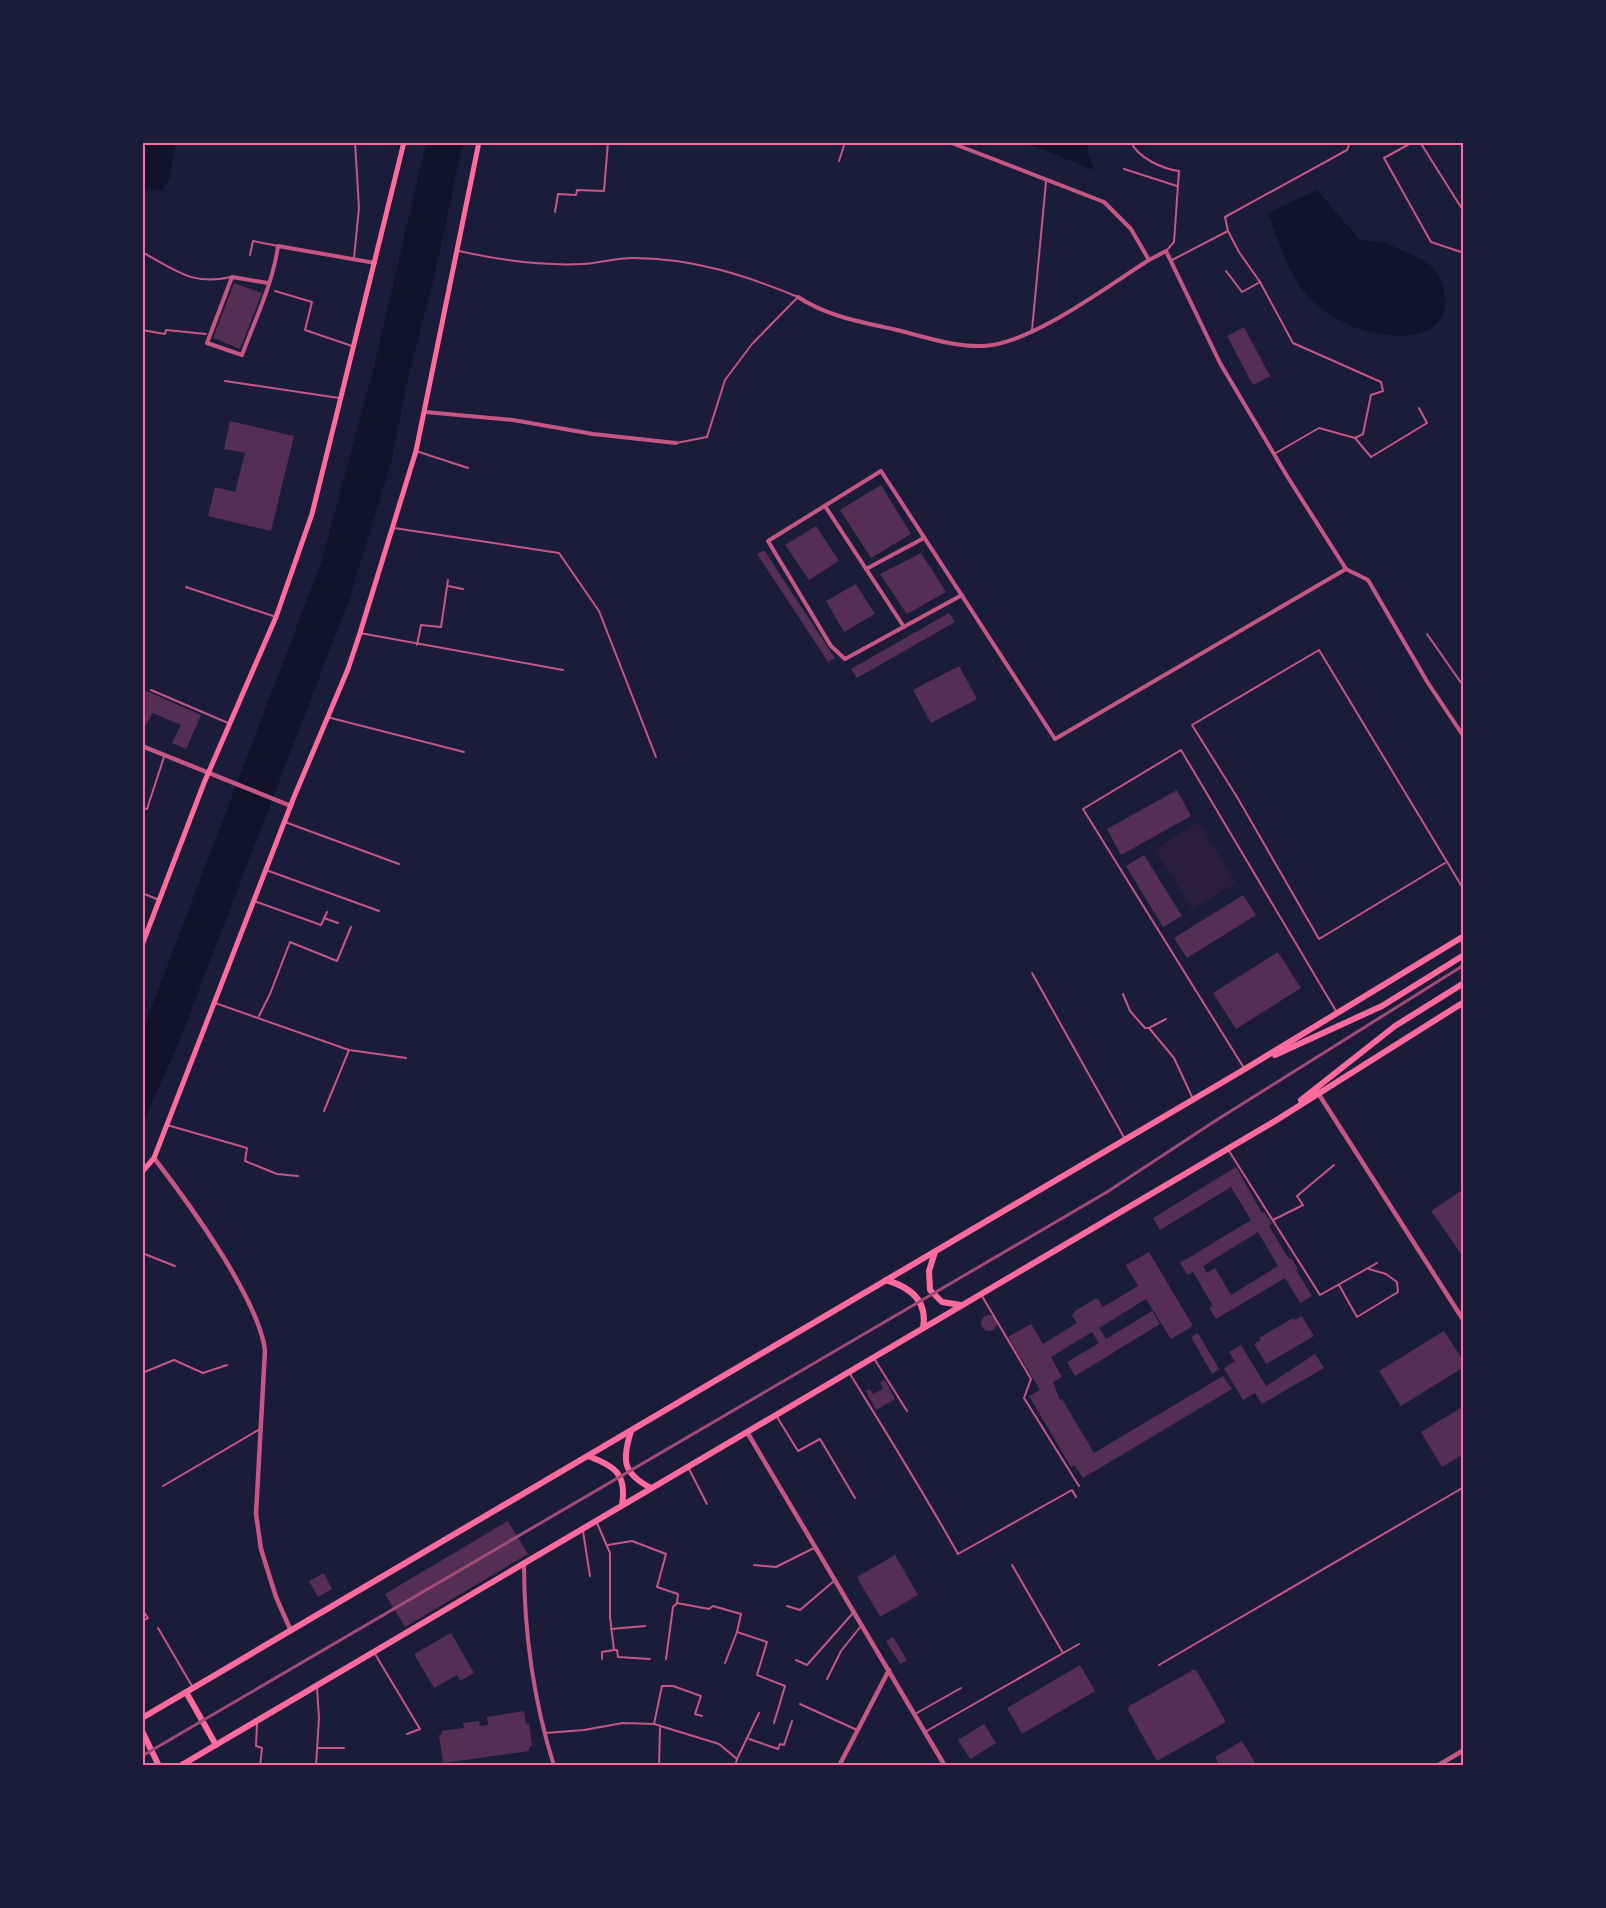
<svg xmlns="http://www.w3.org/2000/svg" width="1606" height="1908" font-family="'Fira Sans',sans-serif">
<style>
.green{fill:#2a1e3b}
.water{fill:#12122b}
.building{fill:#542f53;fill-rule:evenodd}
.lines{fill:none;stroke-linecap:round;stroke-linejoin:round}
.service{stroke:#c65784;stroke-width:2}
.minor{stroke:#c65784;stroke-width:4}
.tertiary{stroke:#c65784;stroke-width:4.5}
.secondary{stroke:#ff6b9d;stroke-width:5}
.primary{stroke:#ff6b9d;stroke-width:6}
.rail{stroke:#a44b75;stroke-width:3}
.neatline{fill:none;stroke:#ff6b9d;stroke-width:2}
</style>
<rect width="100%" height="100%" fill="#1b1b3a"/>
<!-- green -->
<path class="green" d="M1199,822L1236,883L1192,909L1155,849Z"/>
<!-- water -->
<g class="water">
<path d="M142,143H175L170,178L162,190L143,188Z"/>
<path d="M426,143H463L434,278L408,378L391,463L349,600L177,1047L143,1122L142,1032L321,563L373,371Z"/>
<path d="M1026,143H1089L1087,149L1094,170Z"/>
<path d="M1317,190L1358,238C1368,242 1375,241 1385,243C1394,246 1423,259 1430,265C1439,273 1444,286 1445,297C1449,345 1386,339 1356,328C1338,321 1316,307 1304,292C1286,269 1279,240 1268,213Z"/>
</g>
<!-- building -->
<g class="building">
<path d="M234,283L262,293L240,349L213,338Z"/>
<path d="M1244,327L1270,376L1253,385L1227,336Z"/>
<path d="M230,421L294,436L271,531L208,516L215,487L235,492L245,453L224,449Z"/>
<path d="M881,485L911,534L871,558L840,510Z"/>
<path d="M816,526L839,561L809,580L785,545Z"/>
<path d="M764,550L835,658L828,662L757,554Z"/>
<path d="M921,553L946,592L907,614L880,574Z"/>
<path d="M856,584L875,614L844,632L826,601Z"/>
<path d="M949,613L955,622L857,678L851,669Z"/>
<path d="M959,666L977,699L931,723L913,690Z"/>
<path d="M142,689L201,715L186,749L172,743L181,725L153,713L142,731Z"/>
<path d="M1177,790L1191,816L1121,855L1107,829Z"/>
<path d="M1144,855L1182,916L1163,927L1126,866Z"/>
<path d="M1243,895L1256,915L1187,958L1174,938Z"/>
<path d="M1278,952L1301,988L1236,1029L1213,993Z"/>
<path d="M1236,1167L1262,1213L1264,1212L1272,1224L1269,1226L1289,1259L1291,1258L1298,1269L1296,1270L1312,1296L1300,1303L1285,1278L1216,1319L1209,1308L1213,1306L1193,1272L1188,1275L1180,1263L1251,1220L1231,1187L1160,1230L1153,1218ZM1258,1232L1278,1266L1231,1295L1215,1268L1207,1273L1203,1266Z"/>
<path d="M1464,1189V1258L1431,1211Z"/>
<path d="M1149,1252L1193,1326L1171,1339L1146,1299L1099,1328L1106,1339L1152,1311L1160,1324L1075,1376L1067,1362L1099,1343L1092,1332L1051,1357L1062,1377L1053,1382L1060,1400L1062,1399L1094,1453L1223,1376L1232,1389L1083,1478L1074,1465L1071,1467L1029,1396L1040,1390L1008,1337L1031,1324L1043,1344L1077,1323L1072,1315L1075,1311L1095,1299H1098L1103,1307L1138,1286L1126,1265Z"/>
<circle cx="989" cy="1323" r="8"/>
<path d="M1302,1316L1314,1336L1266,1364L1254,1344L1261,1340L1259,1338L1293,1318L1295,1320Z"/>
<path d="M1444,1331L1464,1362V1367L1401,1406L1379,1371Z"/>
<path d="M1198,1333L1219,1369L1212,1374L1191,1337Z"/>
<path d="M1241,1345L1266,1386L1315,1354L1324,1368L1262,1404L1255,1393L1243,1400L1224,1368L1235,1361L1229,1352Z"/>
<path d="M885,1380L895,1399L876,1410L866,1391L870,1389L873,1394L883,1389L880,1382Z"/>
<path d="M1464,1406V1454L1442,1467L1421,1432Z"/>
<path d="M508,1521L528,1554L405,1627L385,1594Z"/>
<path d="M895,1555L918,1595L880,1617L857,1577Z"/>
<path d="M324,1573L332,1589L318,1597L309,1581Z"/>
<path d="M451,1633L474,1673L460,1681L457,1675L434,1688L414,1654Z"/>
<path d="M893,1637L907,1660L900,1664L886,1641Z"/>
<path d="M1080,1665L1095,1691L1022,1734L1007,1708Z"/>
<path d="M1193,1670L1197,1671L1226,1722L1157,1761L1128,1710L1129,1706Z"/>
<path d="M524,1711L526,1724L529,1723L532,1746L529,1747V1751L443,1763L439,1735L442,1734L441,1731L464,1728L463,1723L479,1721L480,1726L488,1725L487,1717Z"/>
<path d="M984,1724L996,1743L970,1759L958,1740Z"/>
<path d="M1242,1741L1257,1766H1220L1215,1757Z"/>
</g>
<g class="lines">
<!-- service -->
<g class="service">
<path d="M1131,142C1138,158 1163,169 1179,171L1174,242L1166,251"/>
<path d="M1413,142L1384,158L1431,242L1464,253"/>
<path d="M1420,142L1464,212"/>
<path d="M839,161L845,142"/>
<path d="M1124,169L1177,186"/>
<path d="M555,212L558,194L576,195L577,190L604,191L608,142"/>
<path d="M459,251C499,260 542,266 583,264C599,263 616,258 633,258C692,258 745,275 798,297L752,344L725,380L707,437L676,443"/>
<path d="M142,252C175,270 192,286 231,277"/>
<path d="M250,255L253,241L278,246"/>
<path d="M354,258L359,208L355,142"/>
<path d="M1172,260L1228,231"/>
<path d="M1226,271L1242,292L1260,282"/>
<path d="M275,291L312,302L305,330L352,346"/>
<path d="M142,330L165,334L166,330L206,334"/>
<path d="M1032,330L1046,182"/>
<path d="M225,381L339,398"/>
<path d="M1355,438L1371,457L1427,423L1419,408"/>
<path d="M416,451L468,468"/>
<path d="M142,453V455"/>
<path d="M1274,454L1319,428L1355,438L1363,434L1371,395L1383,391L1381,382L1293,343L1260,282L1239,252L1228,231L1225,217L1347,150L1350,142"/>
<path d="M394,528L559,553L599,611L656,757"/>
<path d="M448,586L463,589"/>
<path d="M186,587L276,617"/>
<path d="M360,633L563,670"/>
<path d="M1427,634L1464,687"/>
<path d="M417,645L421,625L441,627L448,580"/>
<path d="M151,690L228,723"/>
<path d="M327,717L464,752"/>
<path d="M142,808L147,809L164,757"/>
<path d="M285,822L399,864"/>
<path d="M1445,863L1319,939L1237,797L1192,725L1319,650L1464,890"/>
<path d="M266,870L379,911"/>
<path d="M142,893L159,900"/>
<path d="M254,901L321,925L327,912"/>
<path d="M324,918L338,923"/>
<path d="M1032,973L1125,1139"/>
<path d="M1123,994L1130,1011L1145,1028H1149L1174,1058L1193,1099"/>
<path d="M215,1003L349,1050L406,1058"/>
<path d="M259,1016L270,994L290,942L337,961L351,927"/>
<path d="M1149,1028L1166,1019"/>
<path d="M1244,1068L1083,809L1181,750L1336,1011"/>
<path d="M324,1111L349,1050"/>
<path d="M167,1125L247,1148L245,1161L277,1174L298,1176"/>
<path d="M1229,1151L1320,1295L1377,1263"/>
<path d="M1273,1220L1303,1205L1297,1196L1334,1165"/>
<path d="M142,1253L175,1266"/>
<path d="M1339,1285L1357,1317L1398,1292L1397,1282L1386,1274L1369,1269"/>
<path d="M982,1296L1031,1379L1024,1398L1079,1486"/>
<path d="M875,1360L907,1411"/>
<path d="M142,1373L174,1360L203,1373L227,1365"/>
<path d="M850,1374C887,1434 924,1493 958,1554L1072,1490L1076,1497"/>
<path d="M777,1417L798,1451L820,1439L855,1498"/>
<path d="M689,1469L707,1504"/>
<path d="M163,1486L260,1429"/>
<path d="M597,1523L610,1553V1617L614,1650H617L618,1657L650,1659"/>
<path d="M583,1531L590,1576"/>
<path d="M608,1545L632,1541L666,1554L657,1587L678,1594L677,1603L709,1609L713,1606L741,1614L737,1632L767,1642L757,1675L785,1686L774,1723"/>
<path d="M754,1565L776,1567L816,1547"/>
<path d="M1012,1565L1063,1653"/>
<path d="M787,1606L800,1610L834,1581"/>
<path d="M142,1609L148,1618L142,1621"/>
<path d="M158,1628L192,1686"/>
<path d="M611,1629L645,1626"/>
<path d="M375,1654L420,1729L407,1734"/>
<path d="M602,1659V1652L614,1650"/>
<path d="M666,1659L673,1607L677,1603"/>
<path d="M796,1660L807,1665L853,1613"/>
<path d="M725,1663L737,1632"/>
<path d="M1159,1665L1464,1487"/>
<path d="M827,1679L841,1651L861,1626"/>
<path d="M800,1704L857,1730"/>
<path d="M915,1714L961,1688"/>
<path d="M257,1723L256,1746L262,1748L260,1766"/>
<path d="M654,1724L662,1686H673L701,1696L695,1714L702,1716"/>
<path d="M925,1732L1079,1644"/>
<path d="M545,1733L584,1730L623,1723L654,1724L719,1744L737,1759L759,1713"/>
<path d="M749,1739L778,1749L780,1744L784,1745L792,1721"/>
<path d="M318,1748H344"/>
<path d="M316,1766L319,1718L317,1688"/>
<path d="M659,1766L660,1728"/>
<path d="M735,1766L737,1759"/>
</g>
<!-- minor -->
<g class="minor">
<path d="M949,142L1104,202L1131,229L1149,260L1166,251L1220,363L1287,476L1346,569L1368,580L1428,683L1464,737"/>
<path d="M268,283L232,277L207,343L242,355C255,320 273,283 278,246L375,263"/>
<path d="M798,297C827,316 860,322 893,329C922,336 953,347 983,346C1030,345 1109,285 1149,260"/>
<path d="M425,412L513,420L593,434L676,443"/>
<path d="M825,506L904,627"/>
<path d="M866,569L924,538"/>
<path d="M962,595L845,659L831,646L768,541L881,471L1055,739L1346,569"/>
<path d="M524,1563C524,1630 534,1702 554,1766"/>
</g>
<!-- tertiary -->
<g class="tertiary">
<path d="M142,746L291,806"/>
<path d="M1318,1093L1464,1321"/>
<path d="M154,1158C188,1202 258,1298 265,1350L256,1514L261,1549L276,1597L291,1631"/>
<path d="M747,1432L945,1766"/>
<path d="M839,1766L889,1670"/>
<path d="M1437,1766L1464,1750"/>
</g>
<!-- secondary -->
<g class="secondary">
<path d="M142,945L204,783L276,617L312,514L404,142"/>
<path d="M142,1172L154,1158L294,797L348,669L360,633L416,451L479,142"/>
</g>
<!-- primary -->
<g class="primary">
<path d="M1275,1055L1382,1006L1464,955"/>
<path d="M1301,1100L1395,1026L1464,983"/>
<path d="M935,1252L929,1271L930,1290L942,1302L961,1305"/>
<path d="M886,1280C910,1287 928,1301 923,1328"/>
<path d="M631,1431C622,1460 622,1473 651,1488"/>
<path d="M588,1456C615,1466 627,1474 622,1505"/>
<path d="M186,1692L216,1745"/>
<path d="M142,1718L1245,1069L1464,936"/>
<path d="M142,1731L159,1766"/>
<path d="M180,1766L1275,1121L1464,1002"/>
</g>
<!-- rail -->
<path class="rail" d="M142,1756L1107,1192L1215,1121L1464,965"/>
</g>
<!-- border -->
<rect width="1606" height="1908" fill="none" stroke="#1b1b3a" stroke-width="288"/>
<rect x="144" y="144" width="1318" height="1620" class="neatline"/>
</svg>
